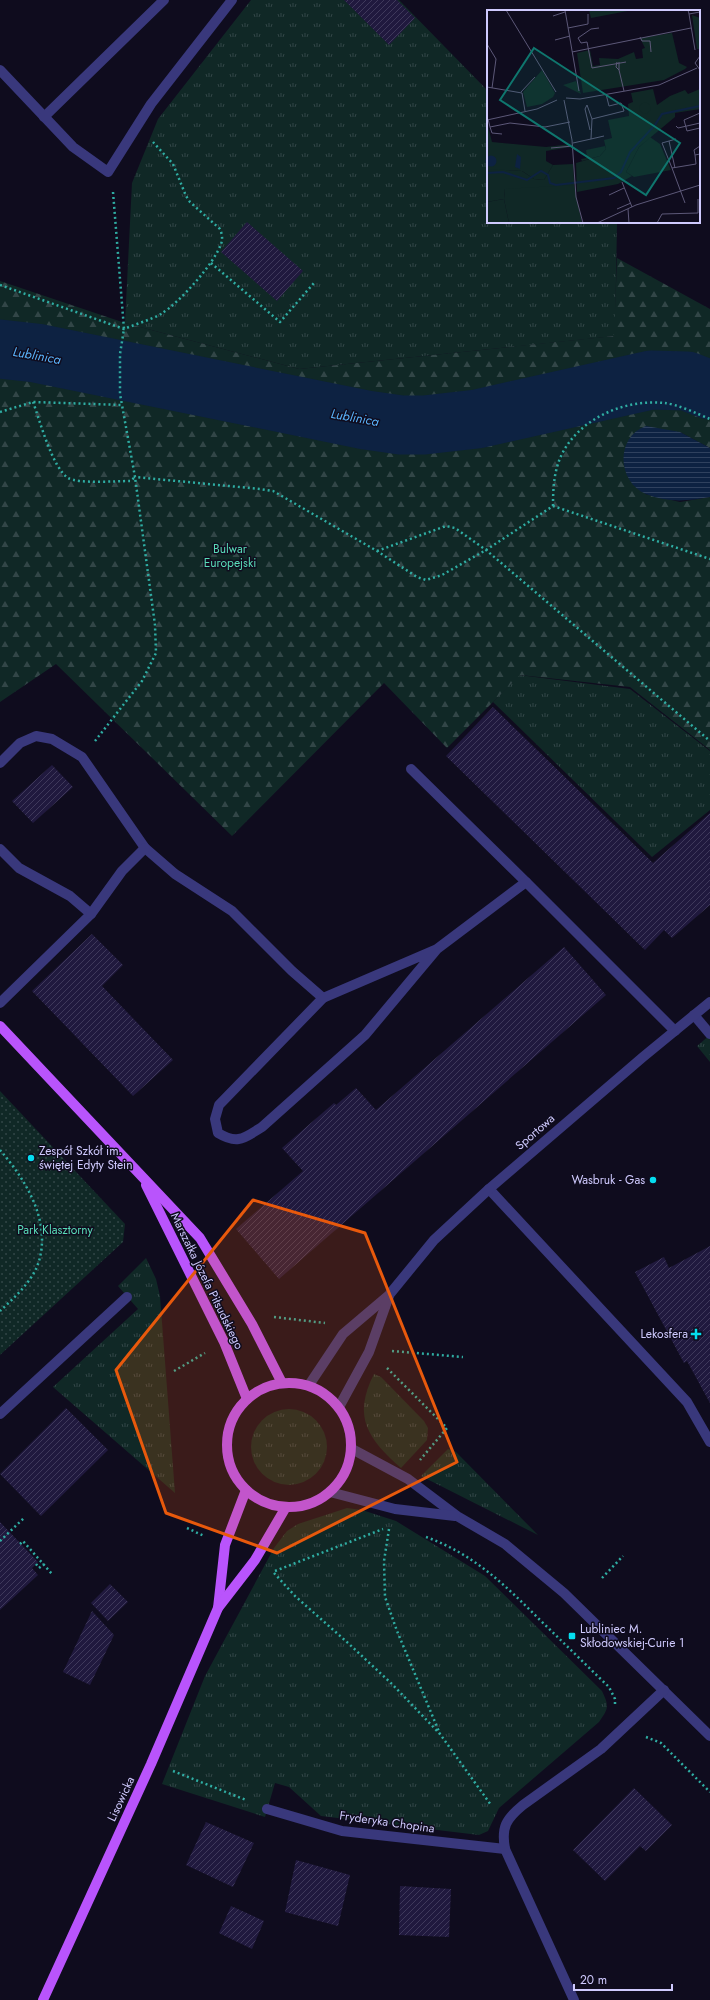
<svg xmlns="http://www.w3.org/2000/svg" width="710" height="2000" font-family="Jost,sans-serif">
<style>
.grass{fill:url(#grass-tufts)}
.forest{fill:url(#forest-firs)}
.park{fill:url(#park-dots)}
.water{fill:url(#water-rules)}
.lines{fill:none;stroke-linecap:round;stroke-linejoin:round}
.river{stroke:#0d2242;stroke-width:59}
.building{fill:url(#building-hatch)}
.path{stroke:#2fada3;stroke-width:2.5;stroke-dasharray:2 3;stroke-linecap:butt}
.minor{stroke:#39387c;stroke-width:10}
.major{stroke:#b954fc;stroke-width:10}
.marked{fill:#e8590c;fill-opacity:0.2;stroke:#e8590c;stroke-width:3;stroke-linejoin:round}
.poi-dot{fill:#05ddef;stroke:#0f0c1e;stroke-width:1.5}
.labels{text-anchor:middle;stroke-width:3;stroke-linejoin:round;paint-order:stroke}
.park-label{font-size:12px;fill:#59dcb8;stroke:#0f0c1e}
.street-label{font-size:12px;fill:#cfcafe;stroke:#0f0c1e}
.poi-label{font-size:12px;fill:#cfcafe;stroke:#0f0c1e;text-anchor:start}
.water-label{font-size:13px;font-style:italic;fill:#5ab4fc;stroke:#0f0c1e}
.inset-river{fill:none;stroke:#0d2242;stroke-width:2}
.inset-road{fill:none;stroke:#5c5878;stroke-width:1}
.view{fill:#0f766e;fill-opacity:0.15;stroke:#0f766e;stroke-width:2}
.inset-edge{fill:none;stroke:#cfcafe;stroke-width:2}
</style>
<defs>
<pattern id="grass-tufts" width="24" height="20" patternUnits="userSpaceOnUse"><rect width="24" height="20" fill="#102826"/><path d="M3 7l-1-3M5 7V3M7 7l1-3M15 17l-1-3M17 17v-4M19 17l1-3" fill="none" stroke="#324647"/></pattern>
<pattern id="forest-firs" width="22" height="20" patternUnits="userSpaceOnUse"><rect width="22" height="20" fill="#102826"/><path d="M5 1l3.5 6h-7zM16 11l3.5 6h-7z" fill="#324647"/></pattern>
<pattern id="park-dots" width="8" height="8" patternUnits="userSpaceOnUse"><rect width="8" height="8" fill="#102826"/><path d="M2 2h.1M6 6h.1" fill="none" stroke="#324647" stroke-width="1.8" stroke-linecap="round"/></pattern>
<pattern id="water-rules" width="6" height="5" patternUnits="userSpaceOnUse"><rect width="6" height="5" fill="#0d2242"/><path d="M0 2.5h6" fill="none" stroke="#2f415e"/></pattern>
<pattern id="building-hatch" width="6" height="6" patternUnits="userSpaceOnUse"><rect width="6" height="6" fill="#20193e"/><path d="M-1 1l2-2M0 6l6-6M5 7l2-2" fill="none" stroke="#3f395b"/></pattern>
</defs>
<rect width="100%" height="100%" fill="#0f0c1e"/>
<!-- grass -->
<g class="grass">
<path d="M251,0H399L488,91V222L617,223L615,336L299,369L125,323L132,183L158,119Z"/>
<path d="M519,675L630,689L710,751V810L652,857L493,702Z"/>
<path d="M710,1035V1062L697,1046Z"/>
<path d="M146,1258L156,1279L160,1296L175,1493L53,1387L138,1309L118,1286Z"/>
<path d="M374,1374L381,1377L424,1421L428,1428L427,1440L401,1468C368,1439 352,1417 374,1374Z"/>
<circle cx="289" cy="1447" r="38"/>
<path d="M448,1449L456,1452L538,1535L421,1476Z"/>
<path d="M347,1508L362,1510L396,1521L485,1576L602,1691C609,1706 609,1708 599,1722L499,1808L488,1831L479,1835L321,1816L289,1787L275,1783L265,1817L162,1784L205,1676L274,1548L287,1531L298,1524Z"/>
</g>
<!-- forest -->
<path class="forest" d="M617,258L710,309V448L680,432L645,494L680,502L710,497V750L630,687L520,675L447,748L384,683L232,836L56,664L0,702V281L125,323L299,369L614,336Z"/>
<!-- park -->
<path class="park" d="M0,1091L125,1224L123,1242L0,1355Z"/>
<!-- water -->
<path class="water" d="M646,426L680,432L710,448V497C688,501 668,503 646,494C617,482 615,437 646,426Z"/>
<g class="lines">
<!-- river -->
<path class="river" d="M0,349L36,353L366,420L401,425H424L477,419L651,380L687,381L710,390"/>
</g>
<!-- building -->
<g class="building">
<path d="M344,0H397L415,18L389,45Z"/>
<path d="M247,222L303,271L277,301L221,252Z"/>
<path d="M493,707L653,863L710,813V905L672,938L664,930L645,950L446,756Z"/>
<path d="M52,765L73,787L33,823L12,801Z"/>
<path d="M92,934L123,965L102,986L173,1060L133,1096L32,991Z"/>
<path d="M564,947L606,995L279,1279L236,1229L303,1171L282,1148L334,1103L336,1105L356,1088L376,1110Z"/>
<path d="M710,1246V1403L687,1361L684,1363L635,1272L664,1257L669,1268Z"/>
<path d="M66,1408L108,1450L41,1516L0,1474Z"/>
<path d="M0,1522L38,1562L32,1568L38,1575L0,1610Z"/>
<path d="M110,1584L128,1602L108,1621L91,1603Z"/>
<path d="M92,1611L114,1635L90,1685L63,1672Z"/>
<path d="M634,1788L672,1825L646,1851L640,1846L605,1881L573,1850Z"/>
<path d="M206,1822L254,1843L233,1887L186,1865Z"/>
<path d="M296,1860L350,1875L338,1926L285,1912Z"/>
<path d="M400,1886L451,1889L449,1937L399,1935Z"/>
<path d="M231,1906L264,1921L252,1949L219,1933Z"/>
</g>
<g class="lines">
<!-- path -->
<g class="path">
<path d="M113,192L124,329L120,354V394L122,405"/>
<path d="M211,263L280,322L314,283"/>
<path d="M0,285L124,329C136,324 150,320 161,314C179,303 214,264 221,244C223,239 222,234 220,229L190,202L186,196L173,164L153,142"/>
<path d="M33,402C40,421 52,467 68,478C79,484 116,481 130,481L134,478"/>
<path d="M0,412L33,402L122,405L135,477L260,489L273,491L377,551L417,577L426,580L442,575L486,550L553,506L710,559"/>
<path d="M553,506C553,487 554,469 563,452C582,417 626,399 664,403C677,404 698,414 710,419"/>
<path d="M377,551L446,526L455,528L486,550L710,741"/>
<path d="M95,741L142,681L156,653L155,625L135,477"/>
<path d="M0,1150C25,1179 51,1220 39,1261C33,1281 15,1297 0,1311"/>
<path d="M274,1317L325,1323"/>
<path d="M392,1351L463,1357"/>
<path d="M387,1368L447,1428L420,1460"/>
<path d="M174,1371L205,1353"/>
<path d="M187,1528L204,1536"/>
<path d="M389,1529L384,1561L385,1597L397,1631L440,1734"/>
<path d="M426,1537C474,1554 506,1586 541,1621C564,1643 586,1665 609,1687L615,1699V1706"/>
<path d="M0,1541L25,1517"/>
<path d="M20,1544L23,1541L52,1574"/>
<path d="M36,1564L39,1568L44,1564"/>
<path d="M275,1571L383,1529"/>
<path d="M274,1573L295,1596L348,1643L392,1684L440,1734L491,1805"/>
<path d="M602,1578L623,1556"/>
<path d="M646,1737L661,1743L710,1792"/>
<path d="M173,1771L246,1800"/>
</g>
<!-- minor -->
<g class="minor">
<path d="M0,70L73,147L108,172L151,104L232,0"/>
<path d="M44,117L164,0"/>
<path d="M0,763L20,743L36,736L52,739L82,757L145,848L175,874L232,911L292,971L323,998"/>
<path d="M411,769L526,882"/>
<path d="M0,849L19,868L70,896L91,914L0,1003"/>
<path d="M91,914L122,871L145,848"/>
<path d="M437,949L365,1035L262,1127C244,1138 238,1145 218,1133L215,1119L219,1105L323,998L437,949L526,882L675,1031"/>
<path d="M694,1015L710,1034"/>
<path d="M489,1189L687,1402L710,1442"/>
<path d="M309,1385L343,1334L389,1295L434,1240L489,1189L643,1057L710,1002"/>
<path d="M339,1407L369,1352L389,1296"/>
<path d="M0,1414L127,1297"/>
<path d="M352,1449L408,1479L457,1516L505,1544L564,1593L710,1736"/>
<path d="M330,1492L395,1509L455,1516"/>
<path d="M267,1809L342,1831L505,1849"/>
<path d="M574,2000L505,1849C501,1827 506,1819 523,1805L601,1749L664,1690"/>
</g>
<!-- major -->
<g class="major">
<path d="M0,1026L200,1238L252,1324L282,1383"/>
<path d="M146,1185L224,1342L247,1399"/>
<circle cx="289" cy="1445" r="62"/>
<path d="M218,1608L225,1545L246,1490"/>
<path d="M43,2000L151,1764L218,1608L255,1560L286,1507"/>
</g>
</g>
<!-- marked area -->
<path class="marked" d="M253,1200L365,1233L457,1462L277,1553L166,1513L116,1370Z"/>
<!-- markers -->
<g class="poi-dot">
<circle cx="31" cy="1158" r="4"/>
<circle cx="653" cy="1180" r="4"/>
<path d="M694 1328h4v4h4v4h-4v4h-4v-4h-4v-4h4z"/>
<rect x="568" y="1632" width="8" height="8" rx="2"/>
</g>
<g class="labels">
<!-- park labels -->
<g class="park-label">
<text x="230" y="553">Bulwar<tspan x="230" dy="14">Europejski</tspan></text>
<text x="55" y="1234">Park Klasztorny</text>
</g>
<!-- street labels -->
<g class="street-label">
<text transform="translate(535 1132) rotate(-41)" y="4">Sportowa</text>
<text transform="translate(207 1281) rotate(64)" y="4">Marszałka Józefa Piłsudskiego</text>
<text transform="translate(121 1799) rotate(-65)" y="4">Lisowicka</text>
<text transform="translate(387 1822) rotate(8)" y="4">Fryderyka Chopina</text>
</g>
<!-- poi labels -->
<g class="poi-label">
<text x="39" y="1155">Zespół Szkół im.<tspan x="39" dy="14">świętej Edyty Stein</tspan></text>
<text x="645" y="1184" text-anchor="end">Wasbruk - Gas</text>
<text x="688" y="1338" text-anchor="end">Lekosfera</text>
<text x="580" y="1633">Lubliniec M.<tspan x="580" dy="14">Skłodowskiej-Curie 1</tspan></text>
</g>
<!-- water labels -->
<g class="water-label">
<text transform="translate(37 355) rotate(10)" y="5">Lublinica</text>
<text transform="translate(355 417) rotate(10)" y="5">Lublinica</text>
</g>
</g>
<!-- overview -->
<g transform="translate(487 10)">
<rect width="213" height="213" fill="#0f0c1e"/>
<path d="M102,0H146L104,8ZM205,5L213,8V39H210ZM55,60L68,83L66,87L55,94L40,97L36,82ZM89,71L94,84L76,75ZM0,113L5,132L59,137L84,134V137L59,141V151L66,155L57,170L47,169L35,161L1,160ZM163,127L173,134L184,160L147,167L139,162L152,137ZM118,136L119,139L113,146L95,151L94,149L100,148L99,140Z" fill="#102826"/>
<path d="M166,79L170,95L183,86L198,80L201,84L213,79V99L188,103V107L152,137L139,162L145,166L131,174L90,182L89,153L113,146L119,139L117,130L125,128L121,110L142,106L141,94L146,92L144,83ZM86,154L88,186L18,179L17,189L0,192V159L35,161L47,169L57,170L66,155Z" fill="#102826"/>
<path d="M17,189L22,213H0V192Z" fill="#102826"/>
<path d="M185,23L192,53L200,57L198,59L177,70L96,83L90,43L103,40L106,56L113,55L112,48L131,49L147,42L149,49L156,48L155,39L158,38L153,28ZM152.5 98a5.5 5.5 0 1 1 11 0a5.5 5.5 0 1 1-11 0ZM87,175L95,213H22L17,189L18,179Z" fill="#102826"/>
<path d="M30,144L34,147L33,159L28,157ZM-1.5 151a5.5 5.5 0 1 1 11 0a5.5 5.5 0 1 1-11 0Z" fill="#0d2242"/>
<path class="inset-river" d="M0,163L16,162L40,170L54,161L61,165L63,173L69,175L127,168L134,162L143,142L168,115L175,104L213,96"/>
<path class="inset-road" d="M19,0L69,82M78,0L92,81M201,0L202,4L213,2M202,4L208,40M66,6L78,2M81,18L101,14V4M112,18L104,19L91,28L94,33L100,32L105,58L139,52M153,27L155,31H163L164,42M68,30L83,26M0,34L9,49L5,78M85,42L204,18M213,46L208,53L213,60M130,52L129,57L132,60V52M132,60L137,81M0,77L35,83L38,101M34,82L48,67M79,88L93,89L172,75L210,58M77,90L85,130L89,187L96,213M213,103L197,110L200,121L213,118M1,109L3,117L23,113L58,117L83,112M105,109L137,101L134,93L122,96L119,84M0,110L50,99L70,90M189,116L191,118L213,113M3,117L5,123L15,124M104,129L117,126M189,129L175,133L185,158L209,154L208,145M182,131L188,158M86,133L104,129L105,109L100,95L98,99L103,120M213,136L207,140L208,145L213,144M64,138L86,136M185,158L198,193M135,172L145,197M122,185L137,178M130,199L144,193M141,199L142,213M110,213L149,195L213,175M170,213L175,204L211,203V189"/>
<path class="view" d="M47,38L193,133L159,185L13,90Z"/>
<rect width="213" height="213" class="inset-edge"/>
</g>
<!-- scale -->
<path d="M574 1984v6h98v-6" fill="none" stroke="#cfcafe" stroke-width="2"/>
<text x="580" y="1984" font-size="12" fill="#cfcafe" stroke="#0f0c1e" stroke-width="3" paint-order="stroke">20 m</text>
</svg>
